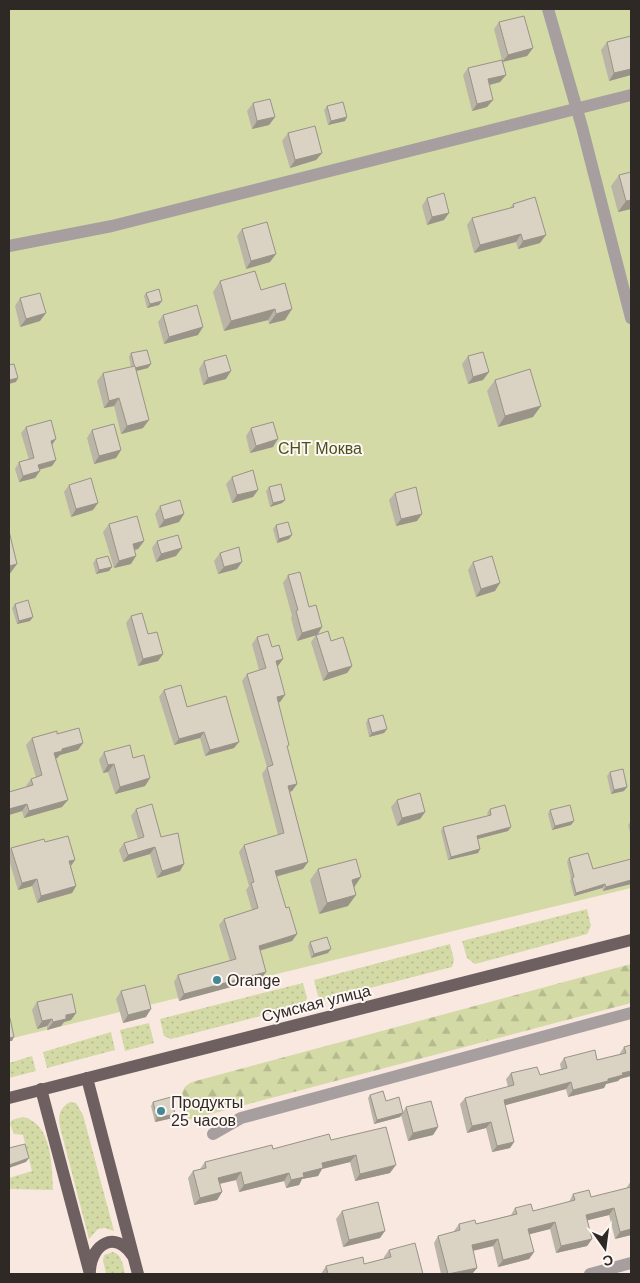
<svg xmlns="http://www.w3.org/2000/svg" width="640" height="1283" font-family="Arial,sans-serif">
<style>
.grass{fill:url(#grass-dots)}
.forest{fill:url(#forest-firs)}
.garden{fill:#d3daa6}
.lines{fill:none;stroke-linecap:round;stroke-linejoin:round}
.minor{stroke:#a79f9f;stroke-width:12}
.primary{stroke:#6e6060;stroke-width:12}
.wall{fill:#bbb5a8}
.shaded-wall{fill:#999388}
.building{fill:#dad2c3;stroke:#999388}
.poi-dot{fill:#438894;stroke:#fef7f4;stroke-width:2}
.labels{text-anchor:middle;stroke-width:4;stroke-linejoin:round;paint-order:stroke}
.park-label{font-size:16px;fill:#4b501c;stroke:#fef7f4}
.poi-label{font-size:16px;fill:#2f2926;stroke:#fef7f4;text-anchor:start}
.street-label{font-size:16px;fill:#2f2926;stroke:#fef7f4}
</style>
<defs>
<pattern id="grass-dots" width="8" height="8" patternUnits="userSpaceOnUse" patternTransform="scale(1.25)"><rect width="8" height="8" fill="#d3daa6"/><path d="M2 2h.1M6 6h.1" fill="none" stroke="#b5bb8f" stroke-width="1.8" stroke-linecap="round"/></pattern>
<pattern id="forest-firs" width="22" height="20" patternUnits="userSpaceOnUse" patternTransform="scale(1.25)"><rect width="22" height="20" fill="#d3daa6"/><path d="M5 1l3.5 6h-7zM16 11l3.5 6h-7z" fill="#b5bb8f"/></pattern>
</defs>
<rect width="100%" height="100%" fill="#f9e8df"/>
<!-- grass -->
<g class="grass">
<path d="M587,909L591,926L587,934L475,964L467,958L462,941Z"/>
<path d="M450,944L454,960L452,967L323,1000L318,996L314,980Z"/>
<path d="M303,983L307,998L304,1005L171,1039L164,1036L160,1019Z"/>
<path d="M149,1023L154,1043L125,1051L120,1030Z"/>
<path d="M111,1032L115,1050L47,1068L43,1052Z"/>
<path d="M32,1056L36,1071L9,1078V1063Z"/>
<path d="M70,1102L76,1103L83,1115L114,1231L105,1228L98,1229L89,1239L60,1127C58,1116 59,1108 70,1102Z"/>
<path d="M23,1117C52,1123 52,1166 53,1190L9,1189V1178L32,1171L23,1135L14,1134L10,1124L12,1120Z"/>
<path d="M113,1252C122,1255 123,1265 125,1274H106L103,1260L104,1255Z"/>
</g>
<!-- forest -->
<path class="forest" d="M631,964V1003L188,1120C184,1105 175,1090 192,1082Z"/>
<!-- garden -->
<path class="garden" d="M9,9H631V888L9,1039Z"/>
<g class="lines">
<!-- minor -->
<g class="minor">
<path d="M548,9L582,127L631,318"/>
<path d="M9,246L112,226L631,95"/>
<path d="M213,1134L241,1118L631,1013"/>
<path d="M590,1274L631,1263"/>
</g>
<!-- primary -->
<g class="primary">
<path d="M87,1078L138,1274"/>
<path d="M41,1089L90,1274"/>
<path d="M9,1098L631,940"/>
<path d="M90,1270C92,1244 115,1230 132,1255"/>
</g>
</g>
<!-- wall -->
<g class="wall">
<path d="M499,22L533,48L527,56L503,62L506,75L500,82L489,85L487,107L472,111L463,75L468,68L502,60L494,29Z"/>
<path d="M607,42L631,75L609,81L601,50Z"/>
<path d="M253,103L275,117L269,125L252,129L247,111Z"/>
<path d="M327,106L345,121L328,125L324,110Z"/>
<path d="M288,133L322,153L316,160L290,168L282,141Z"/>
<path d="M631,172V209L618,212L611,186L619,175Z"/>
<path d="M427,198L444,220L427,225L422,206Z"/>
<path d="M513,204L540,243L518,249L516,242L474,253L467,225L472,218L510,208Z"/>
<path d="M242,229L270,262L246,269L237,236Z"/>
<path d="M220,281L261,290L285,320L269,324L268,320L224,331L213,292Z"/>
<path d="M146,293L159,305L147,308L144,296Z"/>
<path d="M20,298L40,321L20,327L15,306Z"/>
<path d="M163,315L198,335L164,344L158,322Z"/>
<path d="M131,353L148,368L136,371L143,428L121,434L114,406L104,408L97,381L103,373L131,367L129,357Z"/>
<path d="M468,356L483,380L468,384L462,364Z"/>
<path d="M204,361L226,379L203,385L199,369Z"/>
<path d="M495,380L533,417L498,427L487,391Z"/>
<path d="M26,427L52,445L56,460L52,466L39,470L35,478L19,482L15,469L19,462L29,460L21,433Z"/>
<path d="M251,428L273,447L250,453L246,436Z"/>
<path d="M92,430L121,450L116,458L94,464L87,438Z"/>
<path d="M232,477L258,490L253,497L232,503L226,484Z"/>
<path d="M69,485L93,510L71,517L64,492Z"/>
<path d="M269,487L285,500L282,503L270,507L266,491Z"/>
<path d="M395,493L417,521L396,526L389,500Z"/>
<path d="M160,506L184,514L179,522L159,528L155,514Z"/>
<path d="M109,524L144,541L138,549L134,550L131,564L114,568L103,532Z"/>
<path d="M276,525L289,539L277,543L273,529Z"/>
<path d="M157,541L176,556L156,562L152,548Z"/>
<path d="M220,553L237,569L218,574L214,561Z"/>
<path d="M96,559L112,567L109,571L96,574L93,563Z"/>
<path d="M473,562L495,591L476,597L468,570Z"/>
<path d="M288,575L322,627L318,634L331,641L352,666L347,673L323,681L311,642L316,635L297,641L291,618L292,616L283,583Z"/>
<path d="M15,604L30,621L17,624L12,608Z"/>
<path d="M131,616L148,634L163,654L158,661L138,666L126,623Z"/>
<path d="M257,637L272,647L283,659L277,666L285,695L280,702H278L287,748L297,784L292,791L290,792L308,862L303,869L276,877L286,908L297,934L292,941L260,951L261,979L179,1001L174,982L178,975L230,961L219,925L224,919L252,910L246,890L249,886L239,852L244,845L278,835L262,774L267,767L242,681L247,674L259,670L252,644Z"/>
<path d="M164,690L187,707L234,748L205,756L200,738L174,745L159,697Z"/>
<path d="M368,719L387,729L384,733L369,737L366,723Z"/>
<path d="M32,738L83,743L78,750L60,755L56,759L62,807L24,818L22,811L9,815V792L26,787V786L31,779L36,777L26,745Z"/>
<path d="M104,752L133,758L150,778L145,786L115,794L108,772L103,773L99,760Z"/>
<path d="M610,772L624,791L611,794L607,776Z"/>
<path d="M397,800L425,812L420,819L397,826L391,807Z"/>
<path d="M136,809L161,837L180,871L157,878L150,854L123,862L119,850L124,843L138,839L131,816Z"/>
<path d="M490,809L511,827L508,831L477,839L480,849L478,853L448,860L441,831L443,827L488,816L487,813Z"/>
<path d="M550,810L571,825L552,830L548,814Z"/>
<path d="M631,821V837L628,825Z"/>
<path d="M45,842L71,866L76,886L72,893L37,903L32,886L18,890L9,860V852L11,848Z"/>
<path d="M569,858L593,869L631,859V884L603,891L602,888L574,896L570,881L571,879L567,862Z"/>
<path d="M318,869L348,906L319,914L310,880Z"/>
<path d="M310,942L328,953L311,958L308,946Z"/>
<path d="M121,991L146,1017L123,1023L116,999Z"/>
<path d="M37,1002L76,1013L71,1020L64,1022L61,1026L47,1030V1026L37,1029L32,1010Z"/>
<path d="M631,1045L620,1079L618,1081L606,1084L604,1088L568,1097L566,1089L505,1105L514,1142L510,1148L492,1152L486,1128L467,1133L460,1104L465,1098L508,1087L506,1079L511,1073L540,1075L561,1069L560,1064L564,1058L597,1060L620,1054V1053L624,1047Z"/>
<path d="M370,1095L386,1101L403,1112L406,1107L438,1127L433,1135L408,1141L401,1115L400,1117L374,1124L368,1098Z"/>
<path d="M153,1102L173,1118L155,1122L151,1106Z"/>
<path d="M331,1140L390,1173L355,1181L350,1162L322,1169L318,1176L302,1179L299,1185L286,1188L284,1181L239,1192L236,1180L220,1184L222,1192L217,1200L194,1205L188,1178L193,1171L200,1169L205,1162L273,1149Z"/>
<path d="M631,1181V1235L615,1239L609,1215L587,1220L592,1239L587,1246L556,1253L550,1229L529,1234L534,1252L529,1259L498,1267L493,1246L473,1251L477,1268L472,1274H441L434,1243L438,1236L454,1232V1231L459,1224H476L511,1215L515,1208L533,1211L569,1202L573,1194L591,1197L628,1188L627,1187Z"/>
<path d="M342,1211L380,1238L343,1247L336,1219Z"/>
<path d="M389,1250L423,1274H321L326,1266L364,1264L384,1259V1257Z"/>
</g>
<!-- shaded-wall -->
<g class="shaded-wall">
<path d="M533,48L527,56L502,62L508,55Z"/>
<path d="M631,69V75L609,81L614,73Z"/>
<path d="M506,75L500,82L482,87L488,79Z"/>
<path d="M493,100L487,107L472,111L477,104Z"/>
<path d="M275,117L269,125L252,129L257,121Z"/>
<path d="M347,117L345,121L328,125L331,121Z"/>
<path d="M322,153L316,160L290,168L295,160Z"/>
<path d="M631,200V209L618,212L626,201Z"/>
<path d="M449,213L444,220L427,225L432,217Z"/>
<path d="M521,234L516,242L474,253L480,245Z"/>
<path d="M546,235L540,243L518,249L523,241Z"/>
<path d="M276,254L270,262L246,269L251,261Z"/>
<path d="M162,301L159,305L147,308L150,304Z"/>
<path d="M275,309L268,320L224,331L231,321Z"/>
<path d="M292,309L285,320L269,324L276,314Z"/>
<path d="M46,313L40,321L20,327L26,319Z"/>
<path d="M203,327L198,335L164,344L169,337Z"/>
<path d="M151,364L148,368L132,372L135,368Z"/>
<path d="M231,371L226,379L203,385L208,378Z"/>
<path d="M489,372L483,380L468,384L473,377Z"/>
<path d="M18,378L16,382L9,384V380Z"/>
<path d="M119,398L114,406L104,408L109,401Z"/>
<path d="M541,406L533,417L498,427L505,416Z"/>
<path d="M149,420L143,428L121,434L127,426Z"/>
<path d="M56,439L52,445L51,441Z"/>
<path d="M278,439L273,447L250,453L256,446Z"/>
<path d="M121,450L116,458L94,464L99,456Z"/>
<path d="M56,460L52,466L34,471L38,465Z"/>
<path d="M40,471L35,478L19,482L23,476Z"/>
<path d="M258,490L253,497L232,503L237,495Z"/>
<path d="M285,500L282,503L270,507L273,503Z"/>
<path d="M98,503L93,510L71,517L76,509Z"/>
<path d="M184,514L179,522L159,528L164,520Z"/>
<path d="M422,514L417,521L396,526L401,519Z"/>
<path d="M292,535L289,539L277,543L279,539Z"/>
<path d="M144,541L138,549L127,552L133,544Z"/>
<path d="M182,548L176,556L156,562L161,554Z"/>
<path d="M136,556L131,564L114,568L119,561Z"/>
<path d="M242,562L237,569L218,574L224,567Z"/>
<path d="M17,564L9,575V576V566Z"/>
<path d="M112,567L109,571L96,574L99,570Z"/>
<path d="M500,583L495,591L476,597L481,589Z"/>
<path d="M33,617L30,621L17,624L19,621Z"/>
<path d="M322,627L317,635L297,641L302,633Z"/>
<path d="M163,654L158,661L138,666L143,659Z"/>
<path d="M283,659L278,666L271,668L276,661Z"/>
<path d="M352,666L347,673L323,681L328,673Z"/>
<path d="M285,695L280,702L272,704L277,697Z"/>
<path d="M387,729L384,733L369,737L372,733Z"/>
<path d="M204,732L200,738L174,745L179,739Z"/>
<path d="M239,742L234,748L205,756L210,750Z"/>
<path d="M83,743L78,750L60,755L57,758L49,761L54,753L62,749Z"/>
<path d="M114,764L108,772L103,773L108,765Z"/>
<path d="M150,778L145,786L115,794L120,787Z"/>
<path d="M297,784L292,791L283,793L288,786Z"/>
<path d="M627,787L624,791L611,794L614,790Z"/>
<path d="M68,800L62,807L24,818L29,811Z"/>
<path d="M27,804L22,811L9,815V809Z"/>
<path d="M425,812L420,819L397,826L402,818Z"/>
<path d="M574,821L571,825L552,830L555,826Z"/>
<path d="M511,827L508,831L474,840L477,836Z"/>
<path d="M155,847L150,854L123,862L128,855Z"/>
<path d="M480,849L478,853L448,860L451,857Z"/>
<path d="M75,860L71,866L69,861Z"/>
<path d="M308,862L303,869L270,878L275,871Z"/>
<path d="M184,864L180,871L157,878L162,871Z"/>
<path d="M361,877L353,889L352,880Z"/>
<path d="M37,879L32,886L18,890L22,883Z"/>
<path d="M631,880V884L603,891L606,887Z"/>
<path d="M605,884L602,888L574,896L576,893Z"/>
<path d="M76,886L72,893L37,903L41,896Z"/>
<path d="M356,895L348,906L319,914L327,903Z"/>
<path d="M297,934L292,941L254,952L259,946Z"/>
<path d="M331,949L328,953L311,958L314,954Z"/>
<path d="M266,972L261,979L179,1001L184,994Z"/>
<path d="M151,1009L146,1017L123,1023L128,1015Z"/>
<path d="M76,1013L71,1020L64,1022L61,1026L47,1030L53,1022L66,1015Z"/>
<path d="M52,1019L47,1026L37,1029L42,1021Z"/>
<path d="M14,1037L12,1041H9V1038Z"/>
<path d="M631,1071V1076L620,1079L618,1081L606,1084L604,1088L568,1097L573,1090L622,1073Z"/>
<path d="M571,1082L566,1089L499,1107L504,1100Z"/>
<path d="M403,1113L400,1117L374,1124L377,1120Z"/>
<path d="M175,1114L173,1118L155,1122L157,1118Z"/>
<path d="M491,1122L486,1128L467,1133L472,1126Z"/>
<path d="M438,1127L433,1135L408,1141L413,1133Z"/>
<path d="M514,1142L510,1148L492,1152L497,1146Z"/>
<path d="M356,1155L350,1162L322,1169L318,1176L302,1179L299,1185L286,1188L291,1180L322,1163Z"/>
<path d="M29,1158L26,1162L9,1168V1165Z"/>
<path d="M396,1165L390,1173L355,1181L360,1174Z"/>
<path d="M241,1172L236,1180L213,1185L218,1178Z"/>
<path d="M289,1173L284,1181L239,1192L244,1185Z"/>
<path d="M222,1192L217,1200L194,1205L200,1198Z"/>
<path d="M614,1208L609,1215L581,1222L586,1215Z"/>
<path d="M555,1222L550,1229L523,1236L528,1229Z"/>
<path d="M631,1229V1235L615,1239L620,1232Z"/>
<path d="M385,1231L380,1238L343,1247L349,1240Z"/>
<path d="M498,1239L493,1246L467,1252L472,1245Z"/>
<path d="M592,1239L587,1246L556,1253L561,1246Z"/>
<path d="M534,1252L529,1259L498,1267L503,1260Z"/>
<path d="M477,1268L472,1274H450Z"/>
</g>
<!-- building -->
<g class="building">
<path d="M524,16L533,48L508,55L499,22Z"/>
<path d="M631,36V69L614,73L607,42Z"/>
<path d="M502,60L506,75L488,79L493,100L477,104L468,68Z"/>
<path d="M270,99L275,117L257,121L253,103Z"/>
<path d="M343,102L347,117L331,121L327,106Z"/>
<path d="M315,126L322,153L295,160L288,133Z"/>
<path d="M631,172V200L626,201L619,175Z"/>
<path d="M444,193L449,213L432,217L427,198Z"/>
<path d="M535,197L546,235L523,241L521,234L480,245L472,218L514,207L513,204Z"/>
<path d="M267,222L276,254L251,261L242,229Z"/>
<path d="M255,271L261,290L285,283L292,309L276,314L275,309L231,321L220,281Z"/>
<path d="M159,289L162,301L150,304L146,293Z"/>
<path d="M40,293L46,313L26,319L20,298Z"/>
<path d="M197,305L203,327L169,337L163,315Z"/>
<path d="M147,350L151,364L135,368L131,353Z"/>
<path d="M483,352L489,372L473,377L468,356Z"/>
<path d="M226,355L231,371L208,378L204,361Z"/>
<path d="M14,364L18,378L9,380V365Z"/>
<path d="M135,366L149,420L127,426L119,398L109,401L103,373Z"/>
<path d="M530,369L541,406L505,416L495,380Z"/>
<path d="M51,420L56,439L51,441L56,460L38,465L40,471L23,476L19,462L34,458L26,427Z"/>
<path d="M273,422L278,439L256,446L251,428Z"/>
<path d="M114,424L121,450L99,456L92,430Z"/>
<path d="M253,470L258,490L237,495L232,477Z"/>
<path d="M91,478L98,503L76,509L69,485Z"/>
<path d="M281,484L285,500L273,503L269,487Z"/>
<path d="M416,487L422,514L401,519L395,493Z"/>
<path d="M180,500L184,514L164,520L160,506Z"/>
<path d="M137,516L144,541L133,544L136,556L119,561L109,524Z"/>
<path d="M288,522L292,535L279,539L276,525Z"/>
<path d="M9,531L17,564L9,566Z"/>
<path d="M178,535L182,548L161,554L157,541Z"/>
<path d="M239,547L242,562L224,567L220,553Z"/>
<path d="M108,556L112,567L99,570L96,559Z"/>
<path d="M492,556L500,583L481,589L473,562Z"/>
<path d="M300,572L309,607L316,605L322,627L302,633L296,611L298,610L288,575Z"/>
<path d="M28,600L33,617L19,621L15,604Z"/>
<path d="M142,613L148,634L157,632L163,654L143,659L131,616Z"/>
<path d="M328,631L331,641L343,637L352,666L328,673L316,635Z"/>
<path d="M268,634L272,647L279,645L283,659L276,661L285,695L277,697L289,745L287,746L297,784L288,786L308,862L275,871L286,908L289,907L297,934L259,946L266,972L184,994L178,975L236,959L224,919L258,908L251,883L254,882L244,845L284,833L267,767L273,765L247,674L266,668L257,637Z"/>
<path d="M181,685L187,707L226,696L239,742L210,750L204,732L179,739L164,690Z"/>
<path d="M383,715L387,729L372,733L368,719Z"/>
<path d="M79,728L83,743L62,749V751L54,753L68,800L29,811L27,804L9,809V792L33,785L31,779L42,775L32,738L57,731V734Z"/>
<path d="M130,745L133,758L144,755L150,778L120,787L114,764L108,765L104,752Z"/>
<path d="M623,769L627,787L614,790L610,772Z"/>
<path d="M420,793L425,812L402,818L397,800Z"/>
<path d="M152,804L161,837L178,833L184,864L162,871L155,847L128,855L124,843L144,837L136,809Z"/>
<path d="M505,805L511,827L477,836L480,849L451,857L443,827L491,815L490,809Z"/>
<path d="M570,805L574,821L555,826L550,810Z"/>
<path d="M68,836L75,860L69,861L76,886L41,896L37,879L22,883L11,848L44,839L45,842Z"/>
<path d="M588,853L593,869L631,859V880L606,887L605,884L576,893L572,878L574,877L569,858Z"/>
<path d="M356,859L361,877L352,880L356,895L327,903L318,869Z"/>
<path d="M327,937L331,949L314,954L310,942Z"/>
<path d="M145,985L151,1009L128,1015L121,991Z"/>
<path d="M72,994L76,1013L66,1015V1019L53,1022L52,1019L42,1021L37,1002Z"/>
<path d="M9,1018H10L14,1037L9,1038Z"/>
<path d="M631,1045V1071L622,1073L623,1075L608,1079V1081L573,1090L571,1082L504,1100L514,1142L497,1146L491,1122L472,1126L465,1098L514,1085L511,1073L537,1067L540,1075L567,1068L564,1058L595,1050L597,1060L626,1053L624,1047Z"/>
<path d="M383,1091L386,1101L399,1097L403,1113L377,1120L370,1095Z"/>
<path d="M171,1097L175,1114L157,1118L153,1102Z"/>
<path d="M431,1101L438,1127L413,1133L406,1107Z"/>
<path d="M386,1127L396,1165L360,1174L356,1155L322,1163L323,1168L303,1173L304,1177L291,1180L289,1173L244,1185L241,1172L218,1178L222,1192L200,1198L193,1171L206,1168L205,1162L272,1145L273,1149L329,1134L331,1140Z"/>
<path d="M25,1144L29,1158L9,1165V1148Z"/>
<path d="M631,1187V1229L620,1232L614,1208L586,1215L592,1239L561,1246L555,1222L528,1229L534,1252L503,1260L498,1239L472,1245L477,1268L448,1274L438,1236L460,1230L459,1224L475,1220L476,1224L517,1214L515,1208L531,1204L533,1211L575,1200L573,1194L589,1190L591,1197Z"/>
<path d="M378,1202L385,1231L349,1240L342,1211Z"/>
<path d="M415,1243L423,1274H328L326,1266L363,1257L364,1264L391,1257L389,1250Z"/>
</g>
<!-- markers -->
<g class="poi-dot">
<circle cx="217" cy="980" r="5"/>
<circle cx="161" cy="1111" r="5"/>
</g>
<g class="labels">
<!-- park labels -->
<g class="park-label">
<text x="320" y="454">СНТ Моква</text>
</g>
<!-- poi labels -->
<g class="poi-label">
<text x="227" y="986">Orange</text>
<text x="171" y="1108">Продукты<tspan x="171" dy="18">25 часов</tspan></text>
</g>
<!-- street labels -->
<g class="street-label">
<text transform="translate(316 1003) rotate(-14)" y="6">Сумская улица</text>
</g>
</g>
<!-- border -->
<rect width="640" height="1283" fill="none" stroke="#2f2926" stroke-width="20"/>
<!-- north arrow -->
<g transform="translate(605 1248) rotate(166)" stroke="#fef7f4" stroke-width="4" paint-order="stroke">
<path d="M0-4L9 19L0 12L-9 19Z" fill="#2f2926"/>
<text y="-8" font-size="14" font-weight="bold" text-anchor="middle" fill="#2f2926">С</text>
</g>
</svg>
